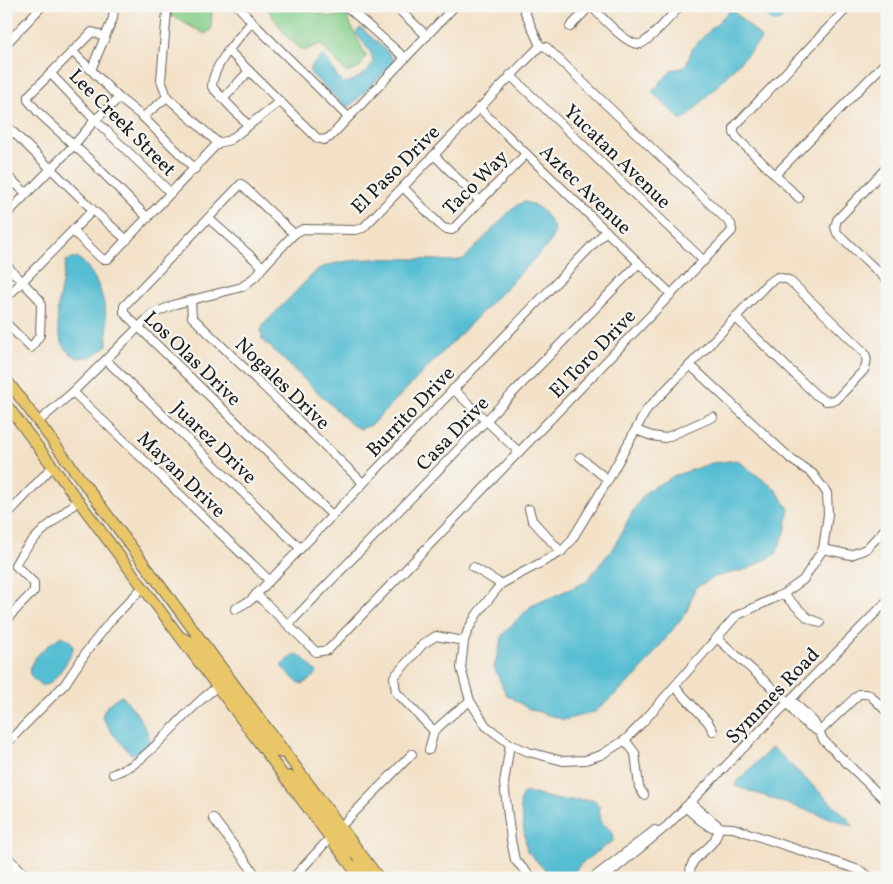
<svg xmlns="http://www.w3.org/2000/svg" width="893" height="884" font-family="Vollkorn,serif">
<style>
.green{fill:#83cd89;stroke:#507452}
.water{fill:#56bed3;stroke:#396d78}
.lines{fill:none;stroke-linecap:round;stroke-linejoin:round}
.minor-casing{stroke:#676158;stroke-width:10}
.major-casing{stroke:#676158;stroke-width:12}
.minor{stroke:#fff;stroke-width:8}
.major{stroke:#e9c769;stroke-width:10}
.labels{text-anchor:middle;stroke-width:4.5;stroke-linejoin:round;paint-order:stroke}
.street-label{font-size:20px;fill:#1c1c1c;stroke:#f6f6f2}
</style>
<rect width="100%" height="100%" fill="#f6f6f2"/>
<filter id="ink" filterUnits="userSpaceOnUse"><feTurbulence type="fractalNoise" baseFrequency=".02" numOctaves="2"/><feDisplacementMap in="SourceGraphic" scale="10" xChannelSelector="R" yChannelSelector="G"/><feConvolveMatrix kernelMatrix="1 2 1 2 8 2 1 2 1" color-interpolation-filters="sRGB"/></filter>
<filter id="wash" filterUnits="userSpaceOnUse"><feTurbulence type="fractalNoise" baseFrequency=".0096" numOctaves="4" result="noise"/><feDisplacementMap in="SourceGraphic" scale="20" xChannelSelector="R" yChannelSelector="G"/><feGaussianBlur stdDeviation="1.12" result="paint"/><feColorMatrix in="noise" values="0 0 0 0 0 0 0 0 0 0 0 0 0 0 0 0 0 1.4 0 .05"/><feComposite in="paint" operator="in"/></filter>
<g filter="url(#wash)">
<rect width="100%" height="100%" fill="#f3e1c7"/>
<!-- green -->
<g class="green">
<path d="M153,6H212L211,30L205,34Z"/>
<path d="M265,6H300L330,17L346,15L366,56L359,68L347,73L320,44L304,51L288,38Z"/>
</g>
<!-- water -->
<g class="water">
<path d="M756,6H793L780,20L775,23Z"/>
<path d="M732,10L759,35L761,40L687,117L683,120L679,118L652,92L668,74L672,70L682,68L687,63L693,47L728,12Z"/>
<path d="M361,28L389,53L394,61L392,65L350,106L346,107L312,75L309,70L316,61L323,56C332,63 334,76 344,83C355,81 368,73 373,63L371,53L356,33L359,29Z"/>
<path d="M525,202C541,205 549,217 555,231L549,244L371,425L361,429L352,425L262,339L261,330L265,323L318,269C351,254 416,259 453,261L464,259L515,206Z"/>
<path d="M77,257C102,276 109,314 107,346L93,356L78,358C74,356 68,353 66,349C49,325 62,289 66,261Z"/>
<path d="M737,460L775,489L789,509L785,532L776,554L748,569L715,577L695,588L687,611L638,674L595,712L564,720L527,708L506,694L494,667L503,634L531,606L586,582L614,547L634,509L647,491L674,476L712,463Z"/>
<path d="M62,636C66,638 72,641 73,647C74,654 55,680 49,684C47,685 43,685 41,685C37,682 32,679 30,674C25,662 52,641 62,636Z"/>
<path d="M294,654L302,657L317,672L311,679L302,684L296,681L281,666Z"/>
<path d="M122,696C134,708 146,726 151,742C145,750 141,753 131,754L113,734L102,717C104,707 112,699 122,696Z"/>
<path d="M773,748L846,817L853,826L735,786L737,782L769,750Z"/>
<path d="M524,793H530L559,800H595L599,807L601,821L612,832L613,841L583,862L568,878H553L527,851L520,803L521,797Z"/>
</g>
</g>
<g filter="url(#ink)">
<g class="lines">
<!-- minor casing -->
<g class="minor-casing">
<g id="minor">
<path d="M238,6L252,22L348,117"/>
<path d="M346,6L405,58"/>
<path d="M395,6L427,36"/>
<path d="M591,6C600,15 628,47 640,44C648,42 673,14 680,6"/>
<path d="M167,11L161,80L167,97L218,143"/>
<path d="M570,27L590,6"/>
<path d="M105,39L99,34L92,32L28,96V100L38,112L90,160L148,218"/>
<path d="M6,44L42,6"/>
<path d="M72,51L119,98L143,117L195,169"/>
<path d="M229,51L317,138L324,140L330,137L455,6"/>
<path d="M91,70L113,18L114,6"/>
<path d="M51,74L95,120L171,193"/>
<path d="M510,75L704,261"/>
<path d="M223,99L249,71"/>
<path d="M479,108L671,294"/>
<path d="M143,117L167,97"/>
<path d="M6,125L93,210L127,240"/>
<path d="M248,125L212,87C212,66 238,38 252,22"/>
<path d="M218,143L230,140L279,102"/>
<path d="M434,155L480,201"/>
<path d="M887,167L837,220L835,227L837,233L887,280"/>
<path d="M6,175L26,193"/>
<path d="M775,175L887,61"/>
<path d="M403,187L443,228L452,230L526,154"/>
<path d="M799,198L737,138L734,133V127L849,6"/>
<path d="M6,215L74,145L95,120L119,98"/>
<path d="M208,218L263,267"/>
<path d="M73,231L102,259H108L218,143"/>
<path d="M294,234L241,184L124,306V313L332,515"/>
<path d="M6,265L40,300L41,307L40,335L31,348L6,323"/>
<path d="M6,298L93,210"/>
<path d="M191,301L192,317L363,483"/>
<path d="M106,360L300,548"/>
<path d="M690,365L792,460L813,474L827,493L828,514L823,549L803,580L783,594L736,616L643,722L625,740L601,755L585,760L563,761L529,752L510,744L486,726L470,701L461,668L464,641L468,630L477,614L501,584L561,552L571,541L608,480L647,409Z"/>
<path d="M690,365L768,283L778,277L789,280L864,352C868,358 867,364 864,370L836,400L826,401L816,395L735,317"/>
<path d="M453,389L519,452"/>
<path d="M73,392L269,580"/>
<path d="M38,422L73,392L152,314L176,304L242,287L256,276L263,267L294,234L303,229L355,230L363,228L540,46"/>
<path d="M636,430L652,436L665,438L713,417"/>
<path d="M887,441L884,444L887,460"/>
<path d="M580,457L608,480"/>
<path d="M529,509L532,520L561,552"/>
<path d="M6,516L52,467"/>
<path d="M823,549L851,555L866,549L887,527"/>
<path d="M473,567L501,584"/>
<path d="M256,594L316,652L328,650L732,231L731,224L546,47L540,46L524,10"/>
<path d="M783,594L808,618L820,623"/>
<path d="M235,609L251,600L606,231"/>
<path d="M6,620L34,591V583L15,565C27,540 58,518 78,501"/>
<path d="M288,625L639,263"/>
<path d="M717,638L788,702C794,715 807,726 819,732"/>
<path d="M675,687L708,722L713,731"/>
<path d="M788,702L796,704L814,722L824,741L887,802"/>
<path d="M434,731L396,692L394,677L423,644L436,636L464,641"/>
<path d="M819,732L859,694H866L870,695L887,712"/>
<path d="M625,740L635,753L639,787L644,795"/>
<path d="M6,744L65,684L87,651L112,619L143,587"/>
<path d="M510,744L504,783L511,840L515,860L532,878"/>
<path d="M429,750L434,731L453,714L470,701"/>
<path d="M113,774C120,771 128,768 134,764C165,741 186,709 217,687"/>
<path d="M690,802L720,827"/>
<path d="M685,807L700,820L710,827L733,828L859,870L872,878"/>
<path d="M213,818L258,878"/>
<path d="M341,826L412,754"/>
<path d="M6,856L29,878"/>
<path d="M6,877L17,866"/>
<path d="M293,878L330,838"/>
<path d="M593,878L655,830"/>
<path d="M604,878L668,825L887,601"/>
<path d="M692,878C683,861 709,851 715,839C717,835 718,830 720,827"/>
</g>
</g>
<!-- major casing -->
<g class="major-casing">
<g id="major">
<path d="M6,379L379,878"/>
<path d="M6,404L360,878"/>
<path d="M183,638L194,643L271,746L278,752L284,753"/>
<path d="M285,778L289,776L294,779L347,848L360,858"/>
<path d="M357,865L369,878"/>
</g>
</g>
<!-- minor -->
<use href="#minor" class="minor"/>
<!-- major -->
<use href="#major" class="major"/>
</g>
</g>
<g class="labels">
<!-- street labels -->
<g class="street-label">
<text transform="translate(123 122) rotate(45)" y="7">Lee Creek Street</text>
<text transform="translate(618 156) rotate(44)" y="7">Yucatan Avenue</text>
<text transform="translate(395 169) rotate(-45)" y="7">El Paso Drive</text>
<text transform="translate(475 182) rotate(-45)" y="7">Taco Way</text>
<text transform="translate(586 189) rotate(44)" y="7">Aztec Avenue</text>
<text transform="translate(592 353) rotate(-46)" y="7">El Toro Drive</text>
<text transform="translate(193 358) rotate(44)" y="7">Los Olas Drive</text>
<text transform="translate(283 383) rotate(44)" y="7">Nogales Drive</text>
<text transform="translate(410 411) rotate(-46)" y="7">Burrito Drive</text>
<text transform="translate(452 433) rotate(-46)" y="7">Casa Drive</text>
<text transform="translate(215 442) rotate(44)" y="7">Juarez Drive</text>
<text transform="translate(182 474) rotate(44)" y="7">Mayan Drive</text>
<text transform="translate(772 695) rotate(-46)" y="7">Symmes Road</text>
</g>
</g>
<!-- margin -->
<rect width="893" height="884" fill="none" stroke="#f6f6f2" stroke-width="25"/>
</svg>
